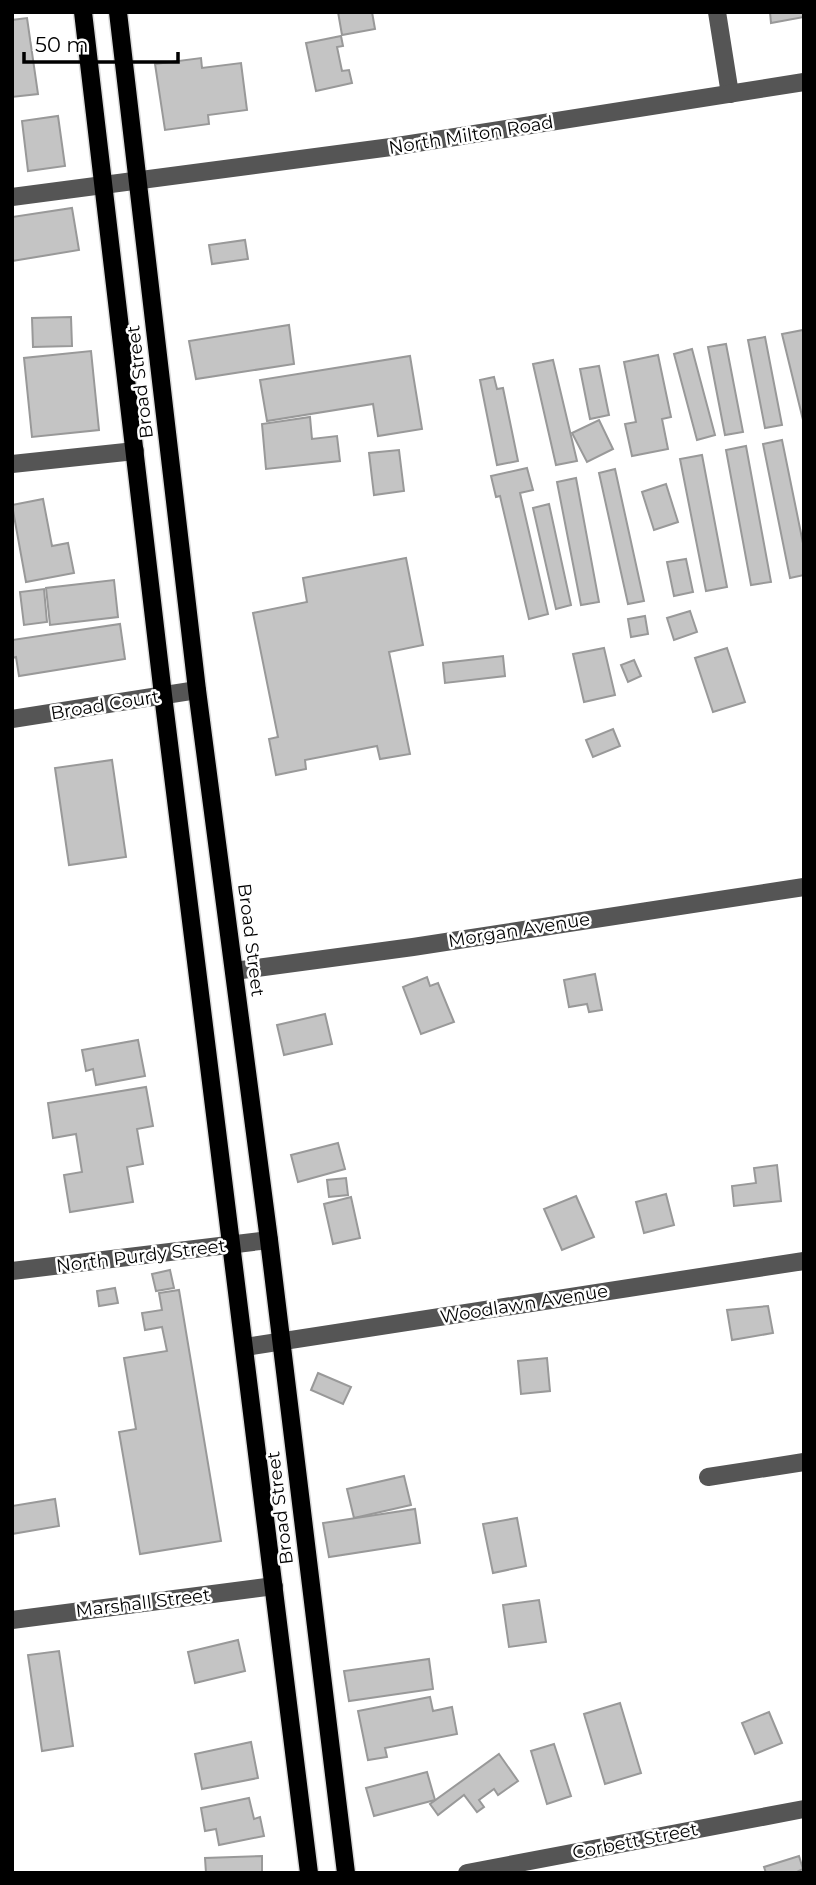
<svg xmlns="http://www.w3.org/2000/svg" width="816" height="1885" font-family="Montserrat,sans-serif">
<style>
.building{fill:#c4c4c4;stroke:#999;stroke-width:2}
.lines{fill:none;stroke-linecap:round;stroke-linejoin:round}
.major-casing{stroke:#dbdbdb;stroke-width:21}
.minor{stroke:#555;stroke-width:18}
.major{stroke:#000;stroke-width:18}
.labels{text-anchor:middle;stroke-width:5;stroke-linejoin:round;paint-order:stroke}
.street-label{font-size:18px;fill:#000;stroke:#fff}
</style>
<rect width="100%" height="100%" fill="#fff"/>
<!-- building -->
<g class="building">
<path d="M338,12H372L375,29L342,35Z"/>
<path d="M770,12H804V17L771,23Z"/>
<path d="M27,18L38,94L12,97V20Z"/>
<path d="M341,36L343,46L337,47L342,71L349,70L352,83L316,91L306,43Z"/>
<path d="M201,58L202,68L241,63L247,110L208,115L209,124L165,130L155,64Z"/>
<path d="M58,116L65,166L28,171L22,121Z"/>
<path d="M72,208L79,250L12,261V217Z"/>
<path d="M245,240L248,259L212,264L209,245Z"/>
<path d="M71,317L72,346L33,347L32,318Z"/>
<path d="M289,325L294,364L196,379L189,341Z"/>
<path d="M803,330L804,333L803,420L782,334Z"/>
<path d="M765,337L782,425L765,428L748,340Z"/>
<path d="M726,344L743,432L725,435L708,347Z"/>
<path d="M692,349L715,435L697,440L674,354Z"/>
<path d="M91,351L99,430L32,437L24,358Z"/>
<path d="M658,355L671,417L662,419L668,449L632,456L625,424L636,422L624,362Z"/>
<path d="M410,356L422,429L378,436L373,404L267,421L260,380Z"/>
<path d="M553,360L577,461L556,465L533,364Z"/>
<path d="M599,366L609,415L590,419L580,369Z"/>
<path d="M494,377L497,389L503,388L518,461L497,465L480,380Z"/>
<path d="M310,417L312,439L337,436L340,461L266,469L262,424Z"/>
<path d="M599,420L613,449L587,462L572,433Z"/>
<path d="M782,440L804,548V575L790,578L763,444Z"/>
<path d="M746,446L771,582L751,585L726,450Z"/>
<path d="M399,450L404,491L374,495L369,453Z"/>
<path d="M702,455L727,587L706,591L680,459Z"/>
<path d="M527,468L533,490L520,493L548,614L529,619L500,496L496,497L491,476Z"/>
<path d="M615,469L644,601L628,604L599,473Z"/>
<path d="M576,478L599,602L581,605L557,482Z"/>
<path d="M666,484L678,522L654,530L642,492Z"/>
<path d="M43,499L52,546L68,543L74,573L26,582L12,505Z"/>
<path d="M549,504L571,605L556,609L533,508Z"/>
<path d="M406,558L423,645L389,652L410,754L380,759L377,746L305,760L306,769L276,775L269,739L278,737L253,613L307,602L303,578Z"/>
<path d="M686,559L693,592L674,596L667,562Z"/>
<path d="M114,580L118,617L50,625L46,588Z"/>
<path d="M44,589L47,622L24,625L20,592Z"/>
<path d="M690,611L697,632L674,640L667,618Z"/>
<path d="M645,616L648,634L631,637L628,619Z"/>
<path d="M120,624L125,659L19,676L16,657L12,658V640Z"/>
<path d="M604,648L615,695L584,702L573,654Z"/>
<path d="M727,648L745,702L713,712L695,658Z"/>
<path d="M503,656L505,676L445,683L443,663Z"/>
<path d="M634,660L641,676L628,682L621,665Z"/>
<path d="M613,729L620,746L593,757L586,740Z"/>
<path d="M112,760L126,857L69,865L55,768Z"/>
<path d="M595,974L602,1010L589,1012L587,1004L569,1007L564,980Z"/>
<path d="M427,977L430,986L438,983L454,1022L421,1034L403,987Z"/>
<path d="M325,1014L332,1044L284,1055L277,1025Z"/>
<path d="M138,1040L145,1076L96,1085L93,1069L86,1071L82,1050Z"/>
<path d="M146,1087L153,1126L137,1129L143,1164L127,1167L133,1202L70,1212L64,1175L82,1172L76,1134L53,1138L48,1103Z"/>
<path d="M338,1143L345,1169L298,1182L291,1155Z"/>
<path d="M777,1165L781,1201L734,1206L732,1186L756,1183L754,1168Z"/>
<path d="M346,1178L348,1195L329,1197L327,1180Z"/>
<path d="M666,1194L674,1225L644,1233L636,1202Z"/>
<path d="M576,1196L594,1237L562,1250L544,1209Z"/>
<path d="M351,1197L360,1238L333,1244L324,1204Z"/>
<path d="M170,1270L174,1288L156,1291L152,1274Z"/>
<path d="M115,1288L118,1303L99,1306L97,1291Z"/>
<path d="M179,1290L221,1541L140,1554L119,1432L136,1429L124,1358L167,1351L162,1327L145,1330L142,1313L162,1310L159,1293Z"/>
<path d="M768,1306L773,1333L732,1340L727,1310Z"/>
<path d="M547,1358L550,1391L521,1394L518,1361Z"/>
<path d="M318,1373L351,1387L343,1404L311,1390Z"/>
<path d="M404,1476L411,1505L354,1518L347,1489Z"/>
<path d="M55,1499L59,1526L12,1534V1506Z"/>
<path d="M415,1509L420,1543L329,1557L323,1523Z"/>
<path d="M517,1518L526,1566L493,1573L483,1524Z"/>
<path d="M539,1600L546,1642L509,1647L503,1605Z"/>
<path d="M238,1640L245,1671L195,1683L188,1652Z"/>
<path d="M59,1651L73,1746L42,1751L28,1655Z"/>
<path d="M429,1659L433,1689L349,1701L344,1671Z"/>
<path d="M430,1697L433,1711L452,1707L457,1734L385,1748L387,1757L368,1760L358,1711Z"/>
<path d="M620,1703L641,1773L605,1784L584,1714Z"/>
<path d="M769,1712L782,1743L755,1754L742,1723Z"/>
<path d="M251,1742L258,1778L202,1789L195,1754Z"/>
<path d="M554,1744L571,1796L547,1804L531,1751Z"/>
<path d="M499,1754L518,1781L498,1795L494,1789L479,1800L484,1807L477,1812L464,1795L438,1815L430,1804Z"/>
<path d="M427,1772L435,1800L374,1816L366,1788Z"/>
<path d="M249,1798L254,1819L260,1817L264,1836L219,1845L216,1829L205,1831L201,1808Z"/>
<path d="M262,1856V1873H206L205,1858Z"/>
<path d="M799,1856L803,1869L795,1873H766L764,1867Z"/>
</g>
<g class="lines">
<!-- major casing -->
<g class="major-casing">
<g id="major">
<path d="M83,12L163,695L309,1873"/>
<path d="M118,12L197,690L269,1240L346,1873"/>
</g>
</g>
<!-- minor -->
<g class="minor">
<path d="M717,12L730,94"/>
<path d="M12,197L391,147L804,82"/>
<path d="M12,464L135,451"/>
<path d="M12,719L197,690"/>
<path d="M234,971L413,947L804,887"/>
<path d="M12,1271L269,1240"/>
<path d="M245,1347L804,1261"/>
<path d="M708,1477L804,1462"/>
<path d="M12,1620L274,1586"/>
<path d="M467,1873L804,1809"/>
</g>
<!-- major -->
<use href="#major" class="major"/>
</g>
<g class="labels">
<!-- street labels -->
<g class="street-label">
<text transform="translate(471 135) rotate(-9)" y="6">North Milton Road</text>
<text transform="translate(140 382) rotate(-97)" y="6">Broad Street</text>
<text transform="translate(105 705) rotate(-9)" y="6">Broad Court</text>
<text transform="translate(519 930) rotate(-9)" y="6">Morgan Avenue</text>
<text transform="translate(251 940) rotate(83)" y="6">Broad Street</text>
<text transform="translate(141 1256) rotate(-7)" y="6">North Purdy Street</text>
<text transform="translate(524 1304) rotate(-9)" y="6">Woodlawn Avenue</text>
<text transform="translate(280 1508) rotate(-97)" y="6">Broad Street</text>
<text transform="translate(143 1603) rotate(-7)" y="6">Marshall Street</text>
<text transform="translate(635 1841) rotate(-11)" y="6">Corbett Street</text>
</g>
</g>
<!-- border -->
<rect width="816" height="1885" fill="none" stroke="#000000" stroke-width="28"/>
<!-- scale -->
<path d="M24 52v10h154v-10" fill="none" stroke="#000000" stroke-width="3.5"/>
<text x="35" y="52" font-size="21" fill="#000000" stroke="#ffffff" stroke-width="5" paint-order="stroke">50 m</text>
</svg>
